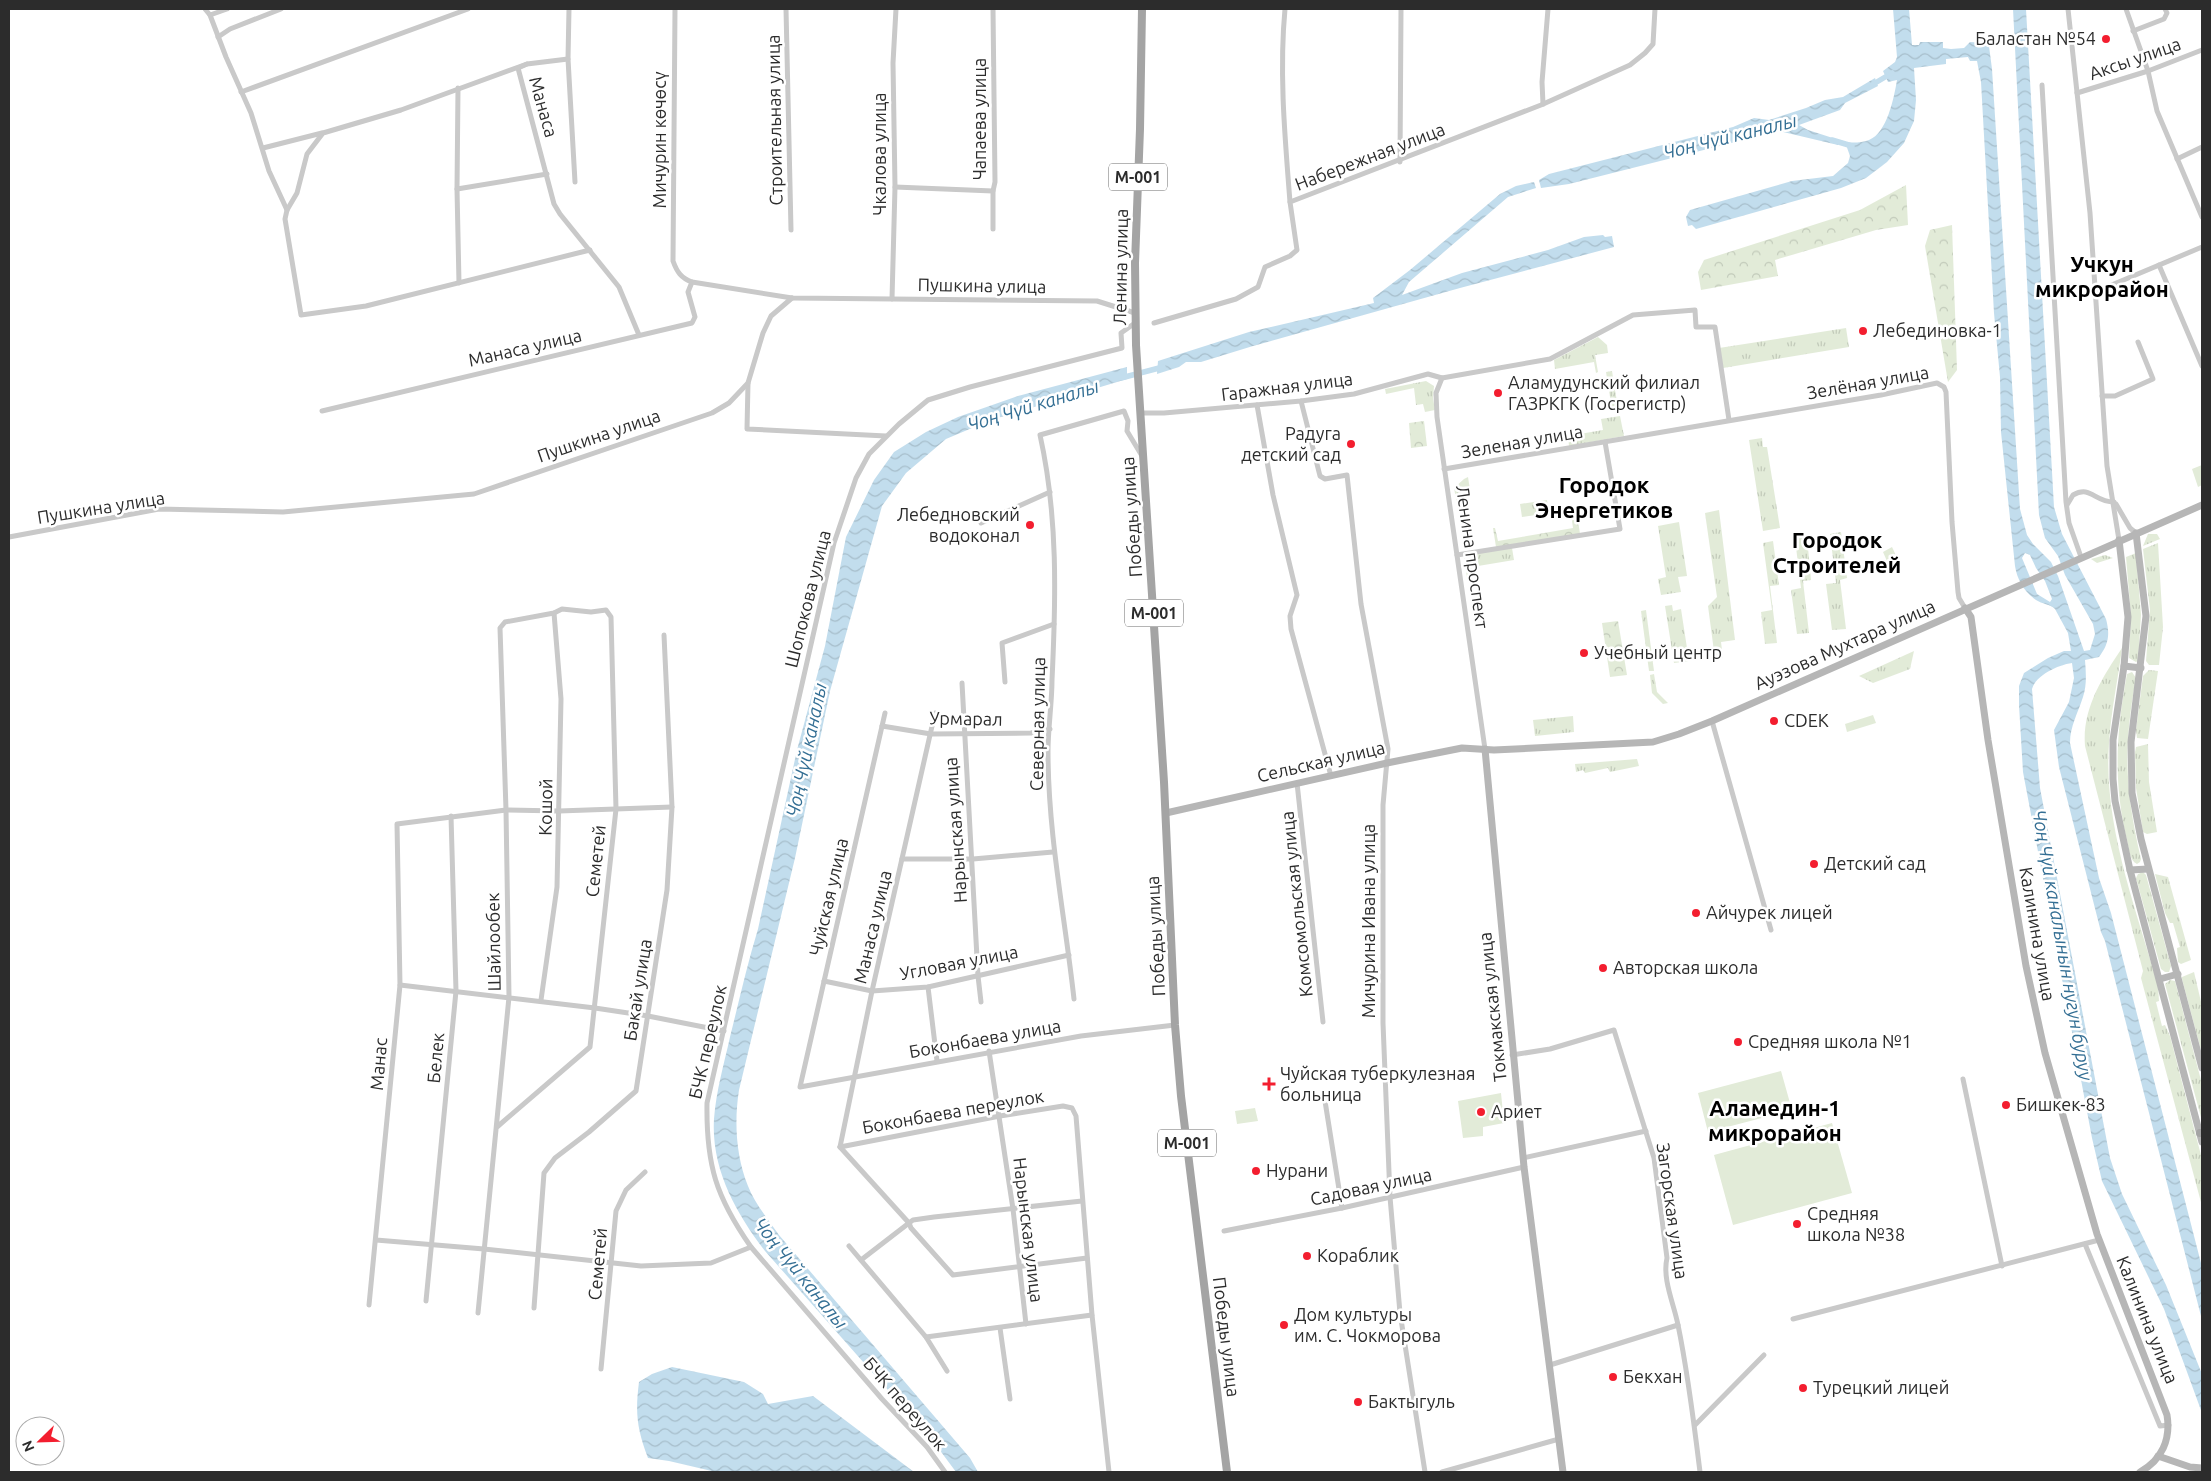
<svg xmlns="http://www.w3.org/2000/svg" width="2211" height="1481" font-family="Ubuntu,sans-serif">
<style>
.grass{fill:url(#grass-tufts)}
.forest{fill:url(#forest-crowns)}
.garden{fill:#e2ebd8}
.water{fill:url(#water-waves);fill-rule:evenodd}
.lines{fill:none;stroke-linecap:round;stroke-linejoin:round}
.canal{stroke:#c2dded;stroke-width:5.5}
.street{stroke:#c9c9c9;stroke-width:5}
.secondary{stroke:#b6b6b6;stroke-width:7}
.primary{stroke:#a4a4a4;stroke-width:8}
.poi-dot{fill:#f31e2f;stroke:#fff;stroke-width:2}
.labels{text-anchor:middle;stroke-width:5;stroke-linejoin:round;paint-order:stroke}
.shield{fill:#fff;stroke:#6b6b6b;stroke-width:1}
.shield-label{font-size:16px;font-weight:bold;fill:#2c2c2c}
.poi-label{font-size:18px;fill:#2c2c2c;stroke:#fff;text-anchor:start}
.street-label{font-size:18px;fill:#2c2c2c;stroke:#fff}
.water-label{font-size:19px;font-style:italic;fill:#346f94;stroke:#fff}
.district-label{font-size:22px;font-weight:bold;fill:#000;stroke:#fff}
</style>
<defs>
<pattern id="grass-tufts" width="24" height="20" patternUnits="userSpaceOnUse" patternTransform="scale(1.25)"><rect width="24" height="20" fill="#e2ebd8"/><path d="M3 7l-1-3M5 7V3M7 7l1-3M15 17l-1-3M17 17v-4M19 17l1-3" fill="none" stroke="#c2caba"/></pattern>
<pattern id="forest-crowns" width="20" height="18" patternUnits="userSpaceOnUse" patternTransform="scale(1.25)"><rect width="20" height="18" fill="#e2ebd8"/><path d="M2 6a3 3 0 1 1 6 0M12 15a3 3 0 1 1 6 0" fill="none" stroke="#c2caba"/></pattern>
<pattern id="water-waves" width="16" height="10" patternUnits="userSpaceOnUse" patternTransform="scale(1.25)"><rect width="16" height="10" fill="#c2dded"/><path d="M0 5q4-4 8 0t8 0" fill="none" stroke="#a7becb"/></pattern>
</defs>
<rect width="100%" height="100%" fill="#fff"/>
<!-- grass -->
<g class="grass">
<path d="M1846,328L1849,347L1723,368L1719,348Z"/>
<path d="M1598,337L1607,345L1608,353L1595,355L1598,372L1596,373L1594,362L1555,369L1554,360Z"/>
<path d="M1612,371L1618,408L1612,409L1606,372Z"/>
<path d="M1426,381L1434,386L1433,398L1435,410L1425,412L1423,404L1416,405L1414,388L1386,394L1385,389Z"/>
<path d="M1620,416L1624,436L1569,446L1568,436L1603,430L1601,419Z"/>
<path d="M1762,438L1763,447H1767L1780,528L1763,531L1749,440Z"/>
<path d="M1468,477L1471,496L1466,497L1465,502L1457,504L1454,488L1464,479Z"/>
<path d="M1547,500L1549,513L1522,517L1520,504Z"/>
<path d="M1466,506L1472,540L1463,541L1458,507Z"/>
<path d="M1719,510L1735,640L1721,642L1723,658L1715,659L1708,606L1717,597L1705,513Z"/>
<path d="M1679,522L1687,576L1678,577L1681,592L1661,595L1658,579L1666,577L1658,526Z"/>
<path d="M1841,532L1847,578L1840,580L1846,629L1832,630L1826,584L1836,583L1830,534Z"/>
<path d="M2148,534H2157L2160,539L2143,546Z"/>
<path d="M1807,537L1811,580L1803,581L1809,633L1797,634L1791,590L1801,588L1795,539Z"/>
<path d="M1773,541L1779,585L1770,586L1777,643L1765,644L1761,612L1772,610L1763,543Z"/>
<path d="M2158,543L2163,627L2159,665H2149L2146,661L2150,610L2143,549Z"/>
<path d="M1512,548L1514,560L1472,567L1473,577L1467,578L1464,555Z"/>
<path d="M2136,553L2141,615L2138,661L2136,662L2129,658L2131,616L2126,557Z"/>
<path d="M2105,555L2113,558L2097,563L2091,559Z"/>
<path d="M1672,605L1673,611L1681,609L1689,661L1674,663L1665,606Z"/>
<path d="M1646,610L1654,671H1649L1641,611Z"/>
<path d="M2122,648C2118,679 2111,711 2109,743C2103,825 2136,908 2158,986L2159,1001L2156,1002L2162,1026L2165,1025L2170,1036L2202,1159V1206L2141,978L2143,971L2085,746C2082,709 2102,678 2122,648Z"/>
<path d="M1914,651L1910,669L1873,683L1859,676Z"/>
<path d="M2149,670L2158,671L2148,739L2137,738L2136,730L2143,676Z"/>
<path d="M2132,672L2136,678C2123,748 2125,790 2141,859L2140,862L2137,864C2129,860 2129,848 2127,840C2113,782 2116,733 2127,674Z"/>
<path d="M1654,674L1657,692L1668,703L1663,704L1652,693L1650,675Z"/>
<path d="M1873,715L1876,723L1847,732L1845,724Z"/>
<path d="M1573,716L1574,732L1535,736L1533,720Z"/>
<path d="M2148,744L2149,782L2157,832L2147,834L2143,832L2136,788L2135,752L2136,747Z"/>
<path d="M1637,759L1639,766L1610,772L1608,768L1585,773L1583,770L1576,772L1575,764Z"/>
<path d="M2143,872L2146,875L2171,966L2169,972H2165L2161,969L2136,878L2138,874Z"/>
<path d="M2155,874L2168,877L2191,960L2181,964L2178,962L2177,948L2180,947L2173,923H2170L2165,913Z"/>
<path d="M2194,972L2202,1006V1054L2182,979V977Z"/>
<path d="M2170,980L2175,981L2202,1084V1121L2165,984Z"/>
</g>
<!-- forest -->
<g class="forest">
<path d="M1906,185L1908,225L1876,230L1775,260L1778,276L1701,290L1698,272L1704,260L1860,210Z"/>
<path d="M1952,225L1957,370L1948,382L1925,246L1930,230Z"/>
<path d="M1424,421L1427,446L1411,448L1409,423Z"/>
<path d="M1577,513L1580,534L1496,547L1493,528H1495L1498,541L1573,528L1571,514Z"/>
<path d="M1892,547L1900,564L1890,568L1883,552Z"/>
<path d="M1618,621L1627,675L1610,677L1602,623Z"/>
</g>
<!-- garden -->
<g class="garden">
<path d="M2202,465V485L2198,487L2192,469Z"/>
<path d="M1781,1071L1792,1110L1708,1132L1698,1093Z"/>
<path d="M1501,1093L1504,1123L1483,1127V1136L1463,1138L1458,1101Z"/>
<path d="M1255,1108L1258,1121L1237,1124L1235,1111Z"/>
<path d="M1832,1123L1852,1193L1733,1225L1714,1155Z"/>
</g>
<!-- water -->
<g class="water">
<path d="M1893,9H1909L1912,45H1919L1920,42H1943V48L1951,49L1964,48L1970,42L1986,43L1989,46L1992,69L2020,509L2027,535L2033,544L2051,562L2058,576L2084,651L2090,650L2095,634L2093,624L2065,575L2058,556L2045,538L2039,515L2013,9H2026L2054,507L2062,534L2106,619C2110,634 2109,644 2099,657L2085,660C2086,673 2087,685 2083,697C2078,713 2070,726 2070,743L2099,878L2111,913L2202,1267V1320L2105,941L2101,932L2059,767L2054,730L2069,702L2074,678L2072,663C2058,665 2036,675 2032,689L2040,788L2110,1158L2122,1194L2166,1285L2202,1374V1413L2164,1309L2102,1181L2092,1138L2023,772L2019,705V686L2024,673L2048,658L2064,651H2071L2068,633L2055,609C2050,604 2042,604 2036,600C2024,592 2017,579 2015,566L2001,432L2000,377L1994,313L1981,82L1977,61H1970L1968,57L1946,59V64L1914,68L1916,100L1914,121L1904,143L1887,162L1866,178L1841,188L1696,229L1692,225L1688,226L1686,217L1690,210L1792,181L1833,176L1848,163L1850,156L1845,142C1852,143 1861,143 1869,140C1887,133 1894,98 1897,80L1888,82L1883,71L1895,62L1897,57ZM2025,553L2030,555L2036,568L2045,581L2052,599L2050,602L2037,594L2022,558Z"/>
<path d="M1875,78L1878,86L1845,103L1840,110L1799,125L1808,130L1839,140L1838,145L1779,131L1569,184L1541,188L1539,180L1549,174L1733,127L1754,118L1769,120L1806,108L1825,100L1843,97Z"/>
<path d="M1534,182L1536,188L1508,197L1409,282L1402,295L1462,273L1548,250L1584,237L1603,235L1605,237L1612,236L1614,247L1460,288L1253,346L1201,362H1186L1179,367L1157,374L1158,361L1249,332L1374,303L1373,298L1410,270L1500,194L1516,186Z"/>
<path d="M1127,367V379L991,420L946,439L906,473L882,506L830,691L795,858L739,1090C734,1122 736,1156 748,1186C755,1204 768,1219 779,1235L970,1458L978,1472H956L933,1441L765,1251C736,1213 711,1169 714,1119C716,1091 724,1064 730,1037C739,1001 747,965 758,929L797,750L825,646L846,537L874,480L894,452L926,432L958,417L1018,396Z"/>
<path d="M672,1367L744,1382L763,1394L768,1404L813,1396L914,1472H716L669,1461L648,1458C637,1429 635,1413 639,1382L652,1374Z"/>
</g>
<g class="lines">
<!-- canal -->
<g class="canal">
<path d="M1870,86L1892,73"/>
<path d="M1832,140L1852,146"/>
<path d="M1121,378L1163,367"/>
</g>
<!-- street -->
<g class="street">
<path d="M205,9L210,15L227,9"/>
<path d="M569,9L568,59L575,182"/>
<path d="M675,9L673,261C677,272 681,278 692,282L792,298L1097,301L1135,313"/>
<path d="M786,9L791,230"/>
<path d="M1285,9C1279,73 1285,138 1290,202"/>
<path d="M2068,9L2090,213L2107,466L2119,540"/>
<path d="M2126,9L2148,71L2157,111L2202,217"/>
<path d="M210,15L226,57L251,113L269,171L287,210"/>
<path d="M2133,31L2164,19L2167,13L2165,9"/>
<path d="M218,37L230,29L281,9"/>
<path d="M568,59L527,64L518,68L554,204L560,214L619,287L639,335"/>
<path d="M527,64L401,110L323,133L307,154L297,193L287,210L285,219L301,315L366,306L590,250"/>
<path d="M2042,85L2066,502L2069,523L2081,557"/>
<path d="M458,88L457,189L459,283"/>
<path d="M241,92L468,9"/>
<path d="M2077,93L2148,71L2202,50"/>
<path d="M1543,104L1542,82L1548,9"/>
<path d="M263,148L322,133"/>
<path d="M2177,159L2202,147"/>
<path d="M1400,162L1401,9"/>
<path d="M895,187L993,191L995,182L993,9"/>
<path d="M457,189L547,174"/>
<path d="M993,191V229"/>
<path d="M2159,265L2202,366"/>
<path d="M2095,292L2202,247"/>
<path d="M892,299L895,187L893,63L896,9"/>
<path d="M1154,323L1236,299L1258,287L1265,267L1290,256L1297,250L1290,202L1541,105L1630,65L1645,53L1653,44L1655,9"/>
<path d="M1442,378L1550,359L1633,315L1695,310L1696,327H1715L1729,420"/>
<path d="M748,383L747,429L886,436"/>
<path d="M2102,396H2115L2153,379L2138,342"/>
<path d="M1301,401L1320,476L1325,479L1347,475L1361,604L1388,749L1383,805V1023L1390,1197L1400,1313L1425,1472"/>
<path d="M1257,405L1273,495L1297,595L1290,616L1291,629L1331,776"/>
<path d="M322,411L692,323L695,317L688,292L692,282"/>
<path d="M1140,413H1164L1301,401L1354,394L1428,374L1442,378L1436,393L1437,417L1485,749"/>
<path d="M1444,469L1881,395L1937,383L1944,387L1946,392L1952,522L1958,592L1959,598L1965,608"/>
<path d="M2116,504L2130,528L2136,533"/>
<path d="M2067,505L2073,495C2091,485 2094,502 2114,502"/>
<path d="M981,523L1050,492"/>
<path d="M9,537L159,509L283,512L474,494L712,413L729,403L748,383L763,333L771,316L792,298"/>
<path d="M1457,555L1620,529L1605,442"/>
<path d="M1005,682L1002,643L1054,624"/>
<path d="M962,683L978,976L981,1002"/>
<path d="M885,713L800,1087L1081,1036L1175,1025"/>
<path d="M1712,721L1771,930"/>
<path d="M882,726L931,734L1031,733L1050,729"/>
<path d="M1297,783L1323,1022"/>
<path d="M902,859H973L1053,852"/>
<path d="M824,981L872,991L928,987L1069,955"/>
<path d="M400,985L595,1008L648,1016L724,1031"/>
<path d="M928,987L937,1061"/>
<path d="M1074,999C1065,917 1048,835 1048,751C1048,728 1052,703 1052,680C1056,597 1058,516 1040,435L1124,411L1128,421L1127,431L1142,456"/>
<path d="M541,1000L557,887L561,699L554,613"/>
<path d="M989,1051L1013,1209L1026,1324"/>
<path d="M1512,1055L1550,1049L1614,1030L1654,1158L1667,1258C1662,1279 1674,1304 1678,1325C1688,1373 1694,1423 1700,1472"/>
<path d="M1963,1079L2002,1266"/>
<path d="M1325,1101L1342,1208"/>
<path d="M840,1147L1000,1116L1063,1106L1072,1108L1076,1116L1092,1315L1109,1472"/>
<path d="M840,1147L872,991L935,713"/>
<path d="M840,1147L909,1223L861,1260"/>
<path d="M1523,1158L1646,1131"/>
<path d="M1082,1201L934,1217L913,1220L909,1223L911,1228L953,1275L1087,1258"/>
<path d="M1224,1231L1342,1208L1524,1167"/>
<path d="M376,1240L484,1249L641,1266L711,1263L751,1247"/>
<path d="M2085,1244L2160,1426L2169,1425"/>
<path d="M849,1246L926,1337L947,1371"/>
<path d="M426,1301L456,991L451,816"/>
<path d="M369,1305L400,985L397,824L506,810L559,811L672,807"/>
<path d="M534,1308L544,1173L555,1158L589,1132L636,1091L667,890L672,807L664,635"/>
<path d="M478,1313L509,997L506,810L500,628L505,622L554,613L562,609L591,612L606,610L611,617L616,809L590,1047L497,1127"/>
<path d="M1793,1319L2099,1240"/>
<path d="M1000,1328L1010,1399"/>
<path d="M926,1337L1092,1315"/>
<path d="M1550,1365L1678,1325"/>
<path d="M601,1369L616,1211L626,1190L645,1172"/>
<path d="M1695,1425L1764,1355"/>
<path d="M945,1472L927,1447L882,1399L751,1247C716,1197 706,1165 707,1103L834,543L856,478L869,454L899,424L928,400L970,387L1122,348L1121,333L1135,323"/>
<path d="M1442,1472L1559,1439"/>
</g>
<!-- secondary -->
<g class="secondary">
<path d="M2136,533L2146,616L2131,742L2132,793L2141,839L2202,1068"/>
<path d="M2119,540L2128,617L2124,666L2113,740V779L2115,801L2130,870L2202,1142"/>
<path d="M1965,608L1971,617L1988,740L2026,966L2045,1053L2097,1234L2167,1415C2171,1439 2162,1460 2140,1472"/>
<path d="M2124,666L2141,668"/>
<path d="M1485,749L1524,1167L1563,1472"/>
<path d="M1166,813L1387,763L1462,748L1494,750L1653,742L1679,734L1712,721L2202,505"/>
<path d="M2130,870L2148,869"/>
<path d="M2160,979L2178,974"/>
<path d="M2158,1456L2190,1467L2202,1468"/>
</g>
<!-- primary -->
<g class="primary">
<path d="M1142,9L1140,129L1135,263L1136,345L1164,782L1175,1025L1181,1096L1227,1472"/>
<path d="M2200,1133H2202"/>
</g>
</g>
<!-- markers -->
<g class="poi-dot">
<circle cx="2106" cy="39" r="5"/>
<circle cx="1863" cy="331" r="5"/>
<circle cx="1498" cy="393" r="5"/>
<circle cx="1351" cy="444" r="5"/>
<circle cx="1030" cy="525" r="5"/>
<circle cx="1584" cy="653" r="5"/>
<circle cx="1774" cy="721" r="5"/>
<circle cx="1814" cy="864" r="5"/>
<circle cx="1696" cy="913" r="5"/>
<circle cx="1603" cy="968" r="5"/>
<circle cx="1738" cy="1042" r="5"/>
<path d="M1266.5 1076.5h5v5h5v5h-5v5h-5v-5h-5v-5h5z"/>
<circle cx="2006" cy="1105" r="5"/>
<circle cx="1481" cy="1112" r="5"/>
<circle cx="1256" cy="1171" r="5"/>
<circle cx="1797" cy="1224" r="5"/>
<circle cx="1307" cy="1256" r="5"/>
<circle cx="1284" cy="1325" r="5"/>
<circle cx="1613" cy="1377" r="5"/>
<circle cx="1803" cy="1388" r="5"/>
<circle cx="1358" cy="1402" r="5"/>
</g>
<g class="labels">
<!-- shield labels -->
<g class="shield">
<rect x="1109" y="163.5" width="58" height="27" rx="4"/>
<rect x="1125" y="599.5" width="58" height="27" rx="4"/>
<rect x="1158" y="1129.5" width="58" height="27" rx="4"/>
</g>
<g class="shield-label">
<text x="1138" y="183">М-001</text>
<text x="1154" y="619">М-001</text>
<text x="1187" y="1149">М-001</text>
</g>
<!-- poi labels -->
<g class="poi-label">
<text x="2096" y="45" text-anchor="end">Баластан №54</text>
<text x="1873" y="337">Лебединовка-1</text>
<text x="1508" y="389">Аламудунский филиал<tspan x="1508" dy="21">ГАЗРКГК (Госрегистр)</tspan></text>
<text x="1341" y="440" text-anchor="end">Радуга<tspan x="1341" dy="21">детский сад</tspan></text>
<text x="1020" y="521" text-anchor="end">Лебедновский<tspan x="1020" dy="21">водоконал</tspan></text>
<text x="1594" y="659">Учебный центр</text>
<text x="1784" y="727">CDEK</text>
<text x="1824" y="870">Детский сад</text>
<text x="1706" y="919">Айчурек лицей</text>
<text x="1613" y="974">Авторская школа</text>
<text x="1748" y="1048">Средняя школа №1</text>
<text x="1280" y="1080">Чуйская туберкулезная<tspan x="1280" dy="21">больница</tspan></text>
<text x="2016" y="1111">Бишкек-83</text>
<text x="1491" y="1118">Ариет</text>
<text x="1266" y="1177">Нурани</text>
<text x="1807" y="1220">Средняя<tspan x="1807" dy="21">школа №38</tspan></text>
<text x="1317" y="1262">Кораблик</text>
<text x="1294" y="1321">Дом культуры<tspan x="1294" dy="21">им. С. Чокморова</tspan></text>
<text x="1623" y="1383">Бекхан</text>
<text x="1813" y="1394">Турецкий лицей</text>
<text x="1368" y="1408">Бактыгуль</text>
</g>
<!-- street labels -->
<g class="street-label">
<text transform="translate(2135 59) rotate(-19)" y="6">Аксы улица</text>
<text transform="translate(543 107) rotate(74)" y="6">Манаса</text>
<text transform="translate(980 119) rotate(-90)" y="6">Чапаева улица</text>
<text transform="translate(775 120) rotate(-91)" y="6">Строительная улица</text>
<text transform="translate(660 140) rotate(-90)" y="6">Мичурин көчөсү</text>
<text transform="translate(880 154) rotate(-90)" y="6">Чкалова улица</text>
<text transform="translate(1370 157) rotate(-21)" y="6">Набережная улица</text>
<text transform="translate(1121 267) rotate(-89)" y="6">Ленина улица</text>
<text transform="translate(982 286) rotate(1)" y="6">Пушкина улица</text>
<text transform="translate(525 348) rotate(-13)" y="6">Манаса улица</text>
<text transform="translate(1868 383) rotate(-10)" y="6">Зелёная улица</text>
<text transform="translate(1287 387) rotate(-7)" y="6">Гаражная улица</text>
<text transform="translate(599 436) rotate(-19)" y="6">Пушкина улица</text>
<text transform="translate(1522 442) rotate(-10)" y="6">Зеленая улица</text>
<text transform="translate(101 508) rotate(-9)" y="6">Пушкина улица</text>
<text transform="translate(1132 517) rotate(-94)" y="6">Победы улица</text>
<text transform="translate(1472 557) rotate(82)" y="6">Ленина проспект</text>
<text transform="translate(808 599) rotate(-76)" y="6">Шопокова улица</text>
<text transform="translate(1845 645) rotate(-24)" y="6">Ауэзова Мухтара улица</text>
<text transform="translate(966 719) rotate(1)" y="6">Урмарал</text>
<text transform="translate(1038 724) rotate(-89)" y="6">Северная улица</text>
<text transform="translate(1321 762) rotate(-13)" y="6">Сельская улица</text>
<text transform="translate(546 807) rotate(-89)" y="6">Кошой</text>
<text transform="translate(956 830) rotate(-94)" y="6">Нарынская улица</text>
<text transform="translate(596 861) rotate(-84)" y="6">Семетей</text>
<text transform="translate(829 897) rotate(-77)" y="6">Чуйская улица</text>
<text transform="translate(1297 904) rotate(-96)" y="6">Комсомольская улица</text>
<text transform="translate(1369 921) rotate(-90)" y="6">Мичурина Ивана улица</text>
<text transform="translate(873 927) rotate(-77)" y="6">Манаса улица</text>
<text transform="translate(2037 934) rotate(80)" y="6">Калинина улица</text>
<text transform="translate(1156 936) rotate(-93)" y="6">Победы улица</text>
<text transform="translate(494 942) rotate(-91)" y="6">Шайлообек</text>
<text transform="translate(959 963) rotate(-11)" y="6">Угловая улица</text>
<text transform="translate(638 990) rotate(-81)" y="6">Бакай улица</text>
<text transform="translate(1493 1007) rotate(-96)" y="6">Токмакская улица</text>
<text transform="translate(985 1039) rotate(-10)" y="6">Боконбаева улица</text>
<text transform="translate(708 1042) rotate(-77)" y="6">БЧК переулок</text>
<text transform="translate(436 1058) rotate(-85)" y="6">Белек</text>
<text transform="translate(379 1064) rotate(-85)" y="6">Манас</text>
<text transform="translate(953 1112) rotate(-10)" y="6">Боконбаева переулок</text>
<text transform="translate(1371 1187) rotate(-12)" y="6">Садовая улица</text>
<text transform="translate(1672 1211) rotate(82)" y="6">Загорская улица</text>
<text transform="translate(1028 1230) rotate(83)" y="6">Нарынская улица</text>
<text transform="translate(598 1264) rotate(-85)" y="6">Семетей</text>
<text transform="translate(2147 1320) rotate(68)" y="6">Калинина улица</text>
<text transform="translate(1226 1337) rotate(83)" y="6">Победы улица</text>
<text transform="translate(905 1404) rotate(49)" y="6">БЧК переулок</text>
</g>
<!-- water labels -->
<g class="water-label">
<text transform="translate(1730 136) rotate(-14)" y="7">Чоң Чүй каналы</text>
<text transform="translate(1033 405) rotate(-17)" y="7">Чоң Чүй каналы</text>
<text transform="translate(806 750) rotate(-78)" y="7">Чоң Чүй каналы</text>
<text transform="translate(2063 945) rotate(80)" y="7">Чоң Чүй каналынын нугун буруу</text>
<text transform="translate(801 1273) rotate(51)" y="7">Чоң Чүй каналы</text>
</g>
<!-- district labels -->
<g class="district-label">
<text x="2102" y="272">Учкун<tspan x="2102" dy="25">микрорайон</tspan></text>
<text x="1604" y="493">Городок<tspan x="1604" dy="25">Энергетиков</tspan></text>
<text x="1837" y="548">Городок<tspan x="1837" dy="25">Строителей</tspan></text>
<text x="1775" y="1116">Аламедин-1<tspan x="1775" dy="25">микрорайон</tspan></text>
</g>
</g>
<!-- border -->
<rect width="2211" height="1481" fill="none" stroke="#2c2c2c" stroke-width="20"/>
<!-- north arrow -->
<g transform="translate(40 1441) rotate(247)"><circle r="24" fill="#ffffff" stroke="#ababab"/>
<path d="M0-4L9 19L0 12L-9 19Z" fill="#f31e2f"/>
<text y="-8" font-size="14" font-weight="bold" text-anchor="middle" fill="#2c2c2c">N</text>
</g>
</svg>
